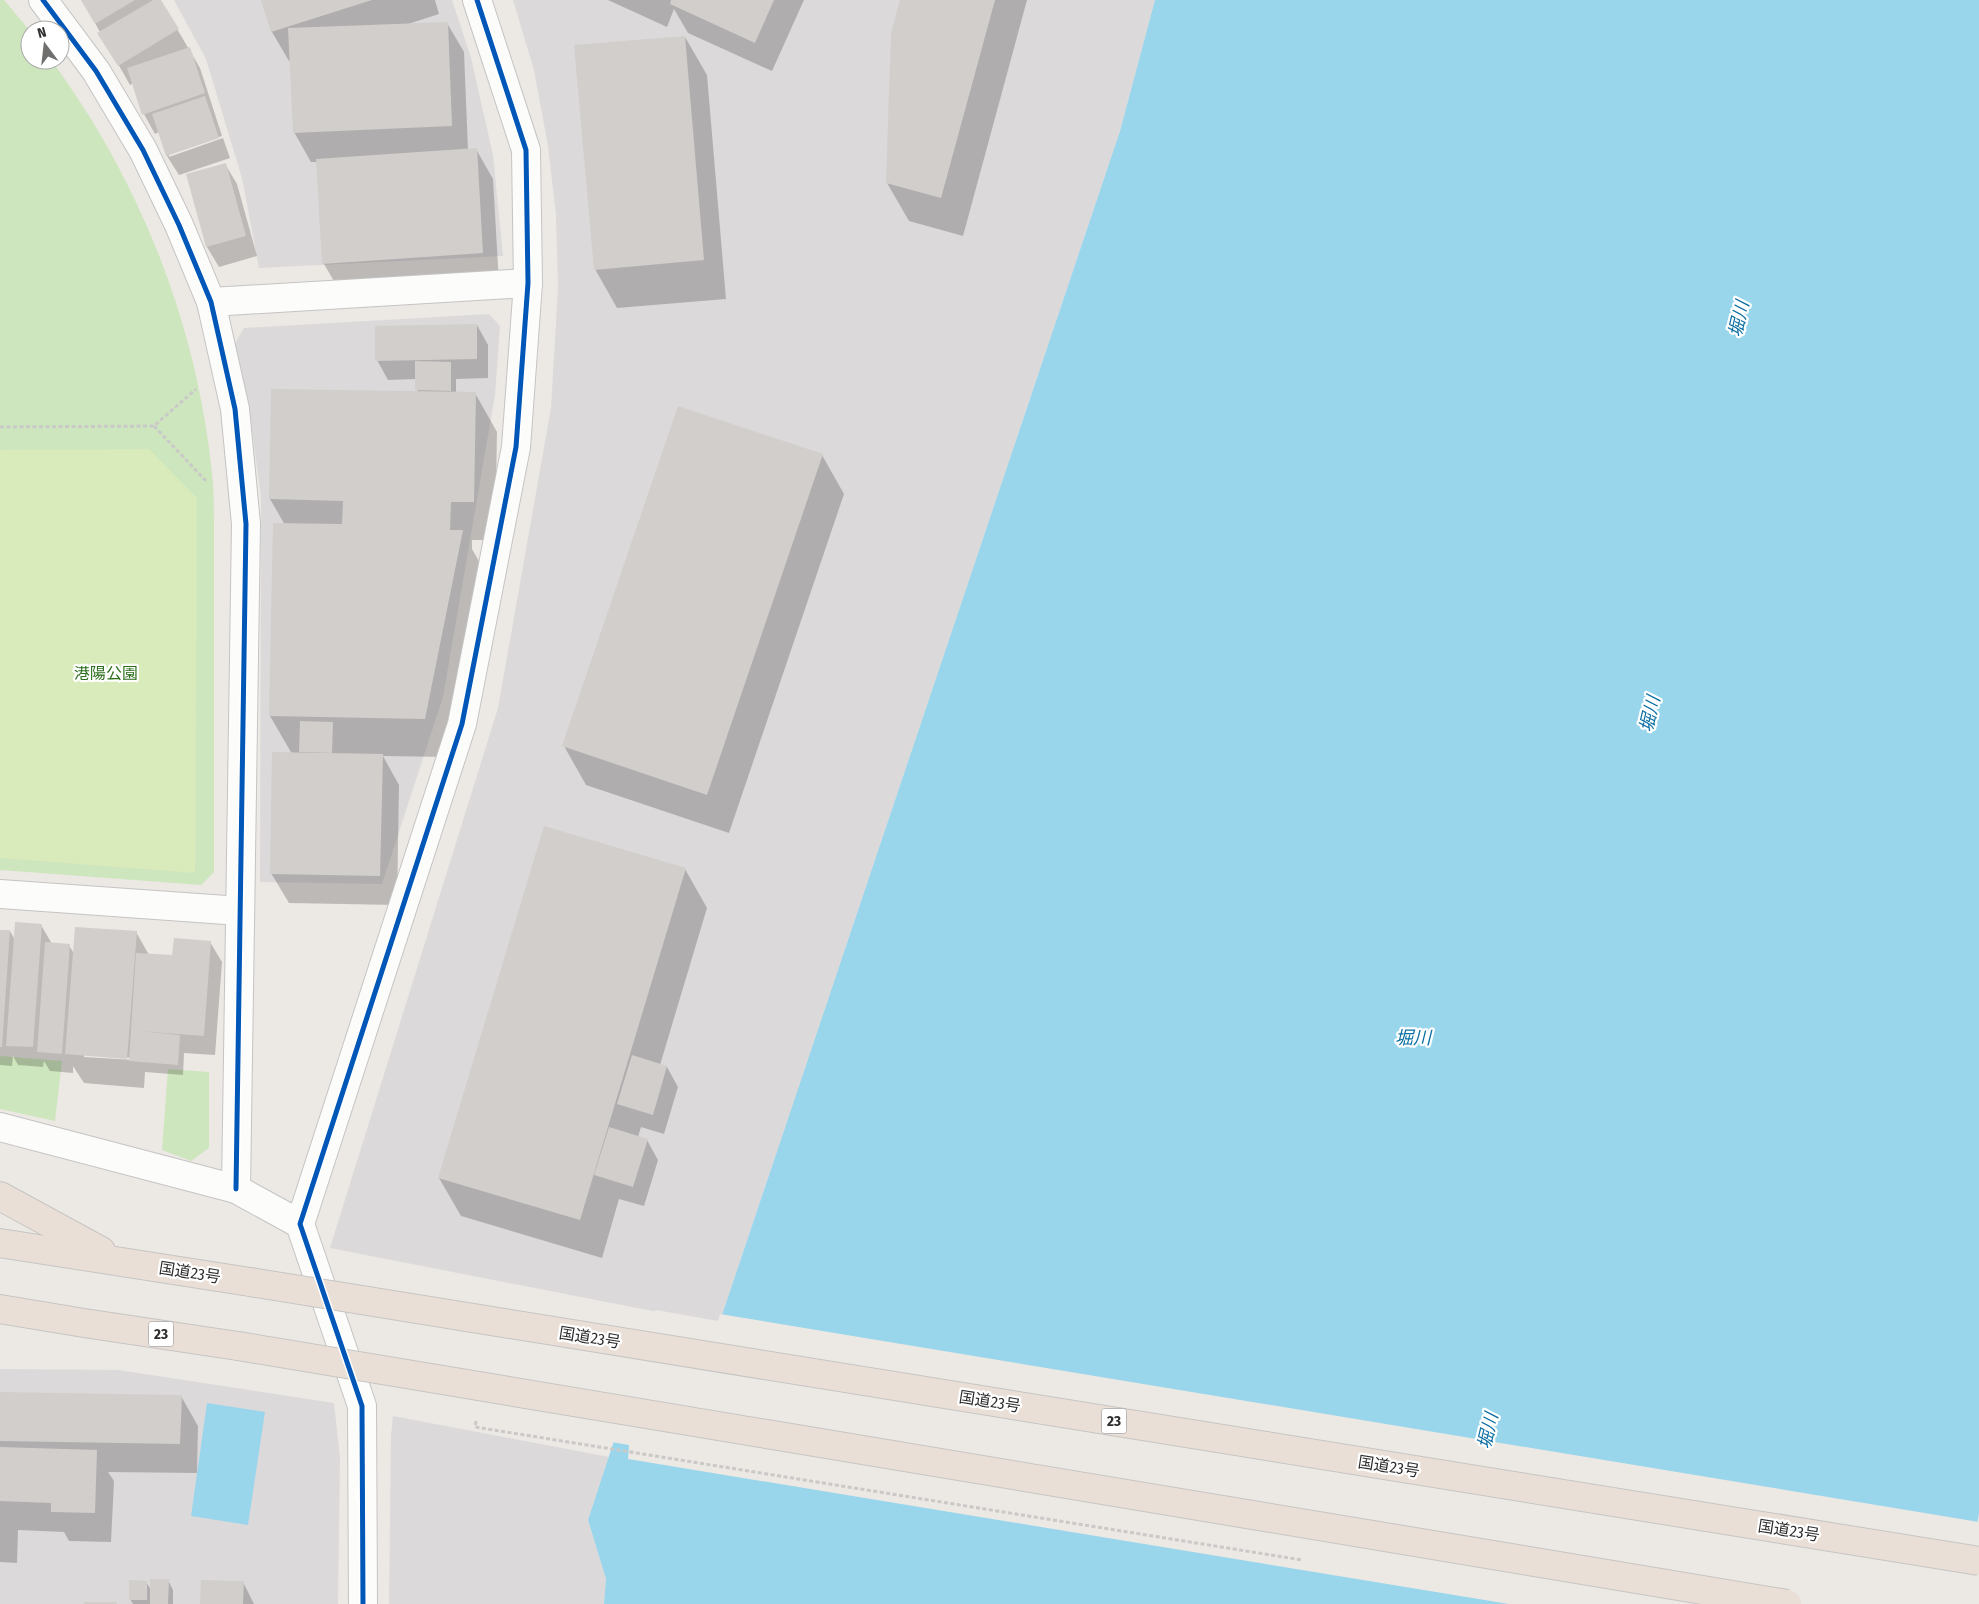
<svg xmlns="http://www.w3.org/2000/svg" width="1979" height="1604" font-family="'Fira Sans Condensed','Noto Sans JP',sans-serif">
<style>
.industrial{fill:#dcd9db}
.green{fill:#cee6be}
.pitch{fill:#d9eabb}
.water{fill:#99d6ec}
.pier{fill:#ece8e4}
.shadow{fill:#0003;fill-rule:evenodd}
.building{fill:#d1cecb}
.lines{fill:none;stroke-linecap:round;stroke-linejoin:round}
.street-casing{stroke:#c5c4c5;stroke-width:30}
.secondary-casing{stroke:#c5c4c5;stroke-width:30}
.highway-casing{stroke:#c6c5c4;stroke-width:30}
.path{stroke:#c9c9c8;stroke-width:3;stroke-dasharray:4 2.5;stroke-linecap:butt}
.street{stroke:#fcfcfb;stroke-width:28}
.secondary{stroke:#fcfcfb;stroke-width:28}
.highway{stroke:#eadfd6;stroke-width:28}
.highway-bridge-casing{stroke:#c6c5c4;stroke-width:30;stroke-linecap:butt}
.highway-bridge{stroke:#eadfd6;stroke-width:28}
.cycleway-casing{stroke:#fff;stroke-width:8}
.cycleway{stroke:#0057b8;stroke-width:5}
.labels{text-anchor:middle;stroke-width:4.5;stroke-linejoin:round;paint-order:stroke}
.shield{fill:#fff;stroke:#6d6d6d;stroke-width:1}
.shield-label{font-size:15px;font-weight:bold;fill:#2e2e2e}
.park-label{font-size:16px;fill:#2c6e1b;stroke:#fff}
.street-label{font-size:16px;fill:#2e2e2e;stroke:#fff}
.water-label{font-size:18px;font-style:italic;fill:#0d6fa3;stroke:#fff}
</style>
<rect width="100%" height="100%" fill="#ece8e4"/>
<!-- industrial -->
<g class="industrial">
<path d="M174,0H452L471,58L493,155L503,256L259,268L242,178L206,59Z"/>
<path d="M513,0H1155L1120,131L719,1324L330,1248L498,708L551,408L558,288L556,215L548,146L534,70Z"/>
<path d="M489,314L500,326L495,395L443,697L382,884L260,882L261,497L249,408L234,345L244,328Z"/>
<path d="M0,1369L118,1370L334,1403L340,1458L338,1604H0Z"/>
<path d="M393,1416L609,1457L588,1520L606,1579L604,1604H389L391,1436Z"/>
</g>
<!-- green -->
<g class="green">
<path d="M0,0H4L30,31V60H51C140,180 197,325 212,473C214,492 214,512 214,530V872L201,885L0,870Z"/>
<path d="M0,1056L62,1061L55,1121L0,1109Z"/>
<path d="M168,1069L209,1072V1148L191,1161L162,1150Z"/>
</g>
<!-- pitch -->
<path class="pitch" d="M149,449L197,498L195,873L0,858V450Z"/>
<!-- water -->
<g class="water">
<path d="M1155,0H1979V1513L1964,1604H604L606,1579L588,1520L656,1313L719,1324L1120,131Z"/>
<path d="M207,1403L265,1412L248,1525L191,1516Z"/>
</g>
<!-- pier -->
<path class="pier" d="M656,1310L718,1321L720,1314L1979,1522L1967,1604H1509L628,1459L629,1445L611,1442L654,1312Z"/>
<!-- shadow -->
<g class="shadow">
<path d="M82,0H160L200,68L222,136L169,154V157L223,138L230,158L179,175L167,156L159,132L155,134L144,114L133,83L130,85Z"/>
<path d="M262,0H435L439,14L408,24L447,23L464,52L468,150L476,149L493,179L499,283L341,293L324,264L317,162H311L294,132L291,61H289L272,32Z"/>
<path d="M608,0H804L772,71L688,33L674,9L667,27Z"/>
<path d="M902,0H1027L963,236L909,221L887,183Z"/>
<path d="M685,37L707,75L726,299L617,308L595,269Z"/>
<path d="M225,164L237,184L257,256L219,267L207,247L187,175Z"/>
<path d="M477,325L488,345V378L456,379V393H475L497,432L495,540H472V549L484,570L447,757L383,756L399,785L397,905L289,903L271,873L292,754L270,716L285,525L270,499L272,390L418,393L416,379L388,380L377,360Z"/>
<path d="M822,455L844,494L729,833L586,785L564,746Z"/>
<path d="M685,869L707,908L660,1065L667,1067L678,1087L664,1134L641,1127L638,1137L647,1140L658,1160L644,1206L619,1199L602,1258L461,1216L439,1178Z"/>
<path d="M41,925L52,944L69,945L74,954L136,932L149,955L173,957L210,942L222,962L215,1055L184,1053L183,1075L145,1072L144,1088L84,1083L73,1066V1073L50,1071L44,1061L43,1067L18,1065L13,1056L12,1066L0,1065V931H10L15,940ZM84,1054L134,1058V1060L84,1057Z"/>
<path d="M0,1393L181,1396L198,1426L197,1473L108,1472L114,1481L111,1542L69,1541L64,1532L18,1530L17,1563L0,1562Z"/>
<path d="M168,1580L173,1590V1604H86H133L130,1599L146,1582L151,1590Z"/>
<path d="M243,1582L254,1604H202Z"/>
</g>
<!-- building -->
<g class="building">
<path d="M81,0H135L95,24Z"/>
<path d="M153,0H161L179,29L118,66L97,33Z"/>
<path d="M261,0H372L271,32Z"/>
<path d="M671,0H774L755,43L670,4Z"/>
<path d="M900,0H995L941,198L886,183L891,33Z"/>
<path d="M448,22L452,126L293,133L288,28Z"/>
<path d="M685,36L704,260L594,270L574,45Z"/>
<path d="M190,47L205,93L142,115L127,68Z"/>
<path d="M205,96L219,138L166,156L152,114Z"/>
<path d="M477,148L483,253L322,264L316,159Z"/>
<path d="M226,163L246,236L206,247L186,174Z"/>
<path d="M477,324V359L375,361V326Z"/>
<path d="M415,361L451,362V391L415,390Z"/>
<path d="M271,389L476,392L474,502H451L450,530H463L425,719L269,716L273,523L342,524L343,501L269,499Z"/>
<path d="M678,406L823,454L707,795L562,746Z"/>
<path d="M300,721L333,722L332,753L299,752Z"/>
<path d="M272,752L383,754L380,876L270,874Z"/>
<path d="M544,826L686,868L580,1220L438,1178Z"/>
<path d="M15,922L42,924L33,1047L6,1046Z"/>
<path d="M75,927L137,931L127,1059L65,1054Z"/>
<path d="M0,930H10L2,1047H0Z"/>
<path d="M174,938L211,941L204,1036L138,1031L180,1035L178,1065L129,1061L136,953L172,955Z"/>
<path d="M45,942L70,944L62,1054L37,1052Z"/>
<path d="M632,1055L667,1066L653,1115L617,1104Z"/>
<path d="M609,1127L648,1139L633,1187L594,1175Z"/>
<path d="M0,1392L182,1395L180,1444L0,1441Z"/>
<path d="M0,1447L97,1450L95,1513L51,1512V1503L0,1501Z"/>
<path d="M150,1579H169L168,1604H150Z"/>
<path d="M129,1580L147,1581V1600H129Z"/>
<path d="M201,1580L244,1581L243,1604H200Z"/>
<rect x="84" y="1602" width="33" height="2"/>
</g>
<g class="lines">
<!-- street casing -->
<g class="street-casing">
<g id="street">
<path d="M43,0L96,71L143,150L179,225L211,302L235,409L246,524L236,1189"/>
<path d="M211,302L528,283"/>
<path d="M0,894L240,911"/>
<path d="M363,1604L362,1406L300,1224L462,724L516,447L528,283L526,150L477,0"/>
</g>
</g>
<!-- secondary casing -->
<g class="secondary-casing">
<path id="secondary" d="M0,1127L236,1189L300,1224"/>
</g>
<!-- highway casing -->
<g class="highway-casing">
<g id="highway">
<path d="M0,1196L101,1251"/>
<path d="M0,1243L250,1282"/>
<path d="M0,1309L84,1323L238,1346"/>
</g>
</g>
<!-- path -->
<g class="path">
<path d="M154,426L207,482"/>
<path d="M0,427L154,426L196,389"/>
<path d="M476,1421L475,1427L1302,1560"/>
</g>
<!-- street -->
<use href="#street" class="street"/>
<!-- secondary -->
<use href="#secondary" class="secondary"/>
<!-- highway -->
<use href="#highway" class="highway"/>
<!-- highway-bridge casing -->
<g class="highway-bridge-casing">
<g id="highway-bridge">
<path d="M250,1282L1979,1561"/>
<path d="M238,1346L1787,1604"/>
</g>
</g>
<!-- highway-bridge -->
<use href="#highway-bridge" class="highway-bridge"/>
<!-- cycleway casing -->
<g class="cycleway-casing">
<g id="cycleway">
<path d="M43,0L96,71L143,150L179,225L211,302L235,409L246,524L236,1189"/>
<path d="M363,1604L362,1406L300,1224L462,724L516,447L528,283L526,150L477,0"/>
</g>
</g>
<!-- cycleway -->
<use href="#cycleway" class="cycleway"/>
</g>
<g class="labels">
<!-- shield labels -->
<g class="shield">
<rect x="148.5" y="1321.5" width="25" height="25" rx="4"/>
<rect x="1101.5" y="1408.5" width="25" height="25" rx="4"/>
</g>
<g class="shield-label">
<text x="161" y="1339">23</text>
<text x="1114" y="1426">23</text>
</g>
<!-- park labels -->
<g class="park-label">
<text x="106" y="679">港陽公園</text>
</g>
<!-- street labels -->
<g class="street-label">
<text transform="translate(190 1272) rotate(9)" y="6">国道23号</text>
<text transform="translate(590 1337) rotate(9)" y="6">国道23号</text>
<text transform="translate(990 1401) rotate(9)" y="6">国道23号</text>
<text transform="translate(1389 1466) rotate(9)" y="6">国道23号</text>
<text transform="translate(1789 1530) rotate(9)" y="6">国道23号</text>
</g>
<!-- water labels -->
<g class="water-label">
<text transform="translate(1739 319) rotate(-77)" y="6">堀川</text>
<text transform="translate(1650 714) rotate(-77)" y="6">堀川</text>
<text x="1413" y="1044">堀川</text>
<text transform="translate(1488 1431) rotate(-77)" y="6">堀川</text>
</g>
</g>
<!-- north arrow -->
<g transform="translate(45 45) rotate(345)"><circle r="24" fill="#ffffff" stroke="#ababab"/>
<path d="M0-4L9 19L0 12L-9 19Z" fill="#706f6e"/>
<text y="-8" font-size="14" font-weight="bold" text-anchor="middle" fill="#2e2e2e">N</text>
</g>
</svg>
